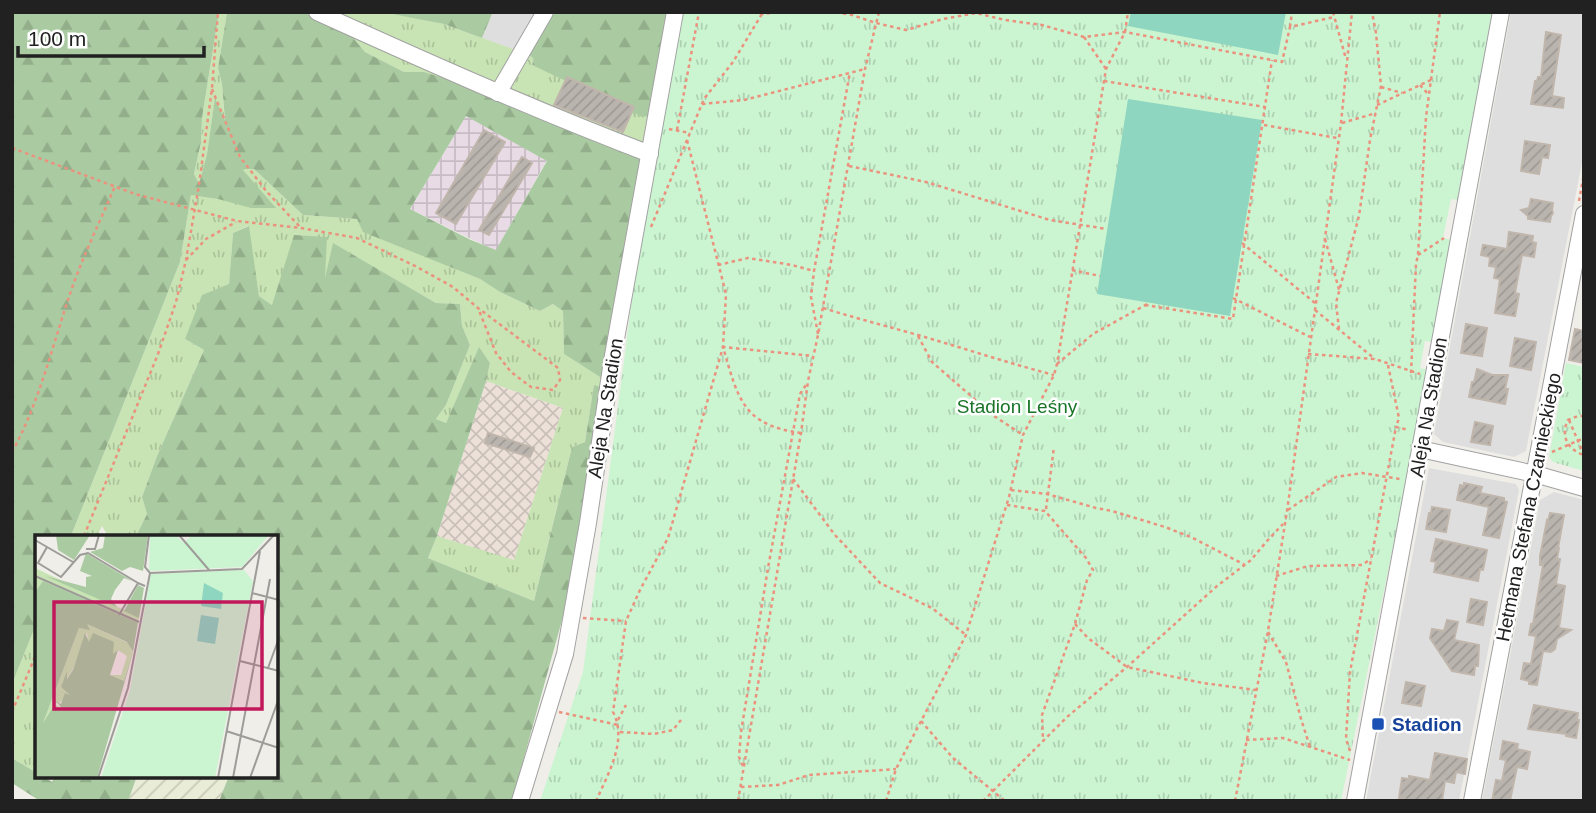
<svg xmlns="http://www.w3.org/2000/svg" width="1596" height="813" font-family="Arial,sans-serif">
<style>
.residential{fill:#dedede}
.industrial{fill:url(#industrial-grid)}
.military{fill:url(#military-cross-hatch)}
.farmland{fill:url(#farmland-furrows)}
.grass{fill:url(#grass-tufts)}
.forest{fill:url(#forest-firs);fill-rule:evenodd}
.park{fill:url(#park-tufts)}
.pitch{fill:#8fd6c0}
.building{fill:url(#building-hatch);stroke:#c0b6ac;stroke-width:2}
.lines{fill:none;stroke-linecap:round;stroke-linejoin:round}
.minor-casing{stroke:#a2a2a2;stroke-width:18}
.path{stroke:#eb927e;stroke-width:2.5;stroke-dasharray:3.5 3.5;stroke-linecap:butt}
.minor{stroke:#fff;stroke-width:16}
.transit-dot{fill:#1a4fb4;stroke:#fff;stroke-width:2.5}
.labels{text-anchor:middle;stroke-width:5;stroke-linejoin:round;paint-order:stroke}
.park-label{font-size:19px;fill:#187527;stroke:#fff}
.street-label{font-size:19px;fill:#212121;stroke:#fff}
.transit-label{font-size:19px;font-weight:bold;fill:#164399;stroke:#fff;text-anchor:start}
.inset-road{fill:none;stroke:#9d9c98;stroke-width:2}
.view{fill:#c2185b;fill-opacity:0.15;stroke:#c2185b;stroke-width:3.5}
.inset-edge{fill:none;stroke:#212121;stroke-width:3.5}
</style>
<defs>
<pattern id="industrial-grid" width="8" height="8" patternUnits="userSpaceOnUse" patternTransform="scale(1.75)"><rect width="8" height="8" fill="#e8dbe5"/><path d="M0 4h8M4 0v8" fill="none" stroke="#c7bcc4"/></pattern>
<pattern id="military-cross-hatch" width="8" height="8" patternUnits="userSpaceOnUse" patternTransform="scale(1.75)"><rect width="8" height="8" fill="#ece0d9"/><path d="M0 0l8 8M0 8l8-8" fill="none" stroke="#cac0ba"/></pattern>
<pattern id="farmland-furrows" width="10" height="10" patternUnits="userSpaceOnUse" patternTransform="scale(1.75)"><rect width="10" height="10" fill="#e9ecd6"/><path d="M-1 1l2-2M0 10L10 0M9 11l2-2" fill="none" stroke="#c8cab7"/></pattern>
<pattern id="grass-tufts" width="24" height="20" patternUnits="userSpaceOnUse" patternTransform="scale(1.75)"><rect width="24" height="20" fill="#c8e4b4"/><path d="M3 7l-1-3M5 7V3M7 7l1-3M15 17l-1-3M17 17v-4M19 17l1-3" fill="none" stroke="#acc39a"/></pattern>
<pattern id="forest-firs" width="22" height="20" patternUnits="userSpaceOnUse" patternTransform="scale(1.75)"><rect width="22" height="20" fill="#aacba1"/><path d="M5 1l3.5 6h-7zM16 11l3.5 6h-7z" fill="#92ae8a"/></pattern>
<pattern id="park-tufts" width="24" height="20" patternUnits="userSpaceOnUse" patternTransform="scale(1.75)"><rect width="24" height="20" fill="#cbf4d1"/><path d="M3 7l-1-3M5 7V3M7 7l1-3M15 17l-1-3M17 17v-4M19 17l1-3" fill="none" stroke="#aed1b3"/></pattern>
<pattern id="building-hatch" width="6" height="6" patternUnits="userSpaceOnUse" patternTransform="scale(1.75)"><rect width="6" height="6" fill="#b9b4ae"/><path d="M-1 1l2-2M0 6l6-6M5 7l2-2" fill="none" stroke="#9f9a95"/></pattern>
</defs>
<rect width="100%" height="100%" fill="#f0eee8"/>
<!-- residential -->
<g class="residential">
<path d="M488,12H554L529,55L482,38L492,14Z"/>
<path d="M1511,12H1584V152L1526,451L1514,457L1443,442L1434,434Z"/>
<path d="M1429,468L1516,484L1519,490L1459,801H1366Z"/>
<path d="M1554,492L1584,500V801H1482L1540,500Z"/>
</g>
<!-- industrial -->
<path class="industrial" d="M466,116L547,160L496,251L410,209Z"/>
<!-- military -->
<path class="military" d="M486,381L563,408L514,561L437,536Z"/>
<!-- farmland -->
<path class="farmland" d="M137,776H229L219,801H128Z"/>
<!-- grass -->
<g class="grass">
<path d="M219,12H227L218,68L222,84L225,123L215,100L207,154L199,185L194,174L201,142L202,118Z"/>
<path d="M304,12H382L418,18L444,24L529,55L534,59L532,65L651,112L643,158L424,72H404L365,52L349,33Z"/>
<path d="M242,169H254L303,215L357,219L453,268L480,279L500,292L540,311L553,304L563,310L564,354L603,379V388L594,386L585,442L572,447L534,601L428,558L437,536L514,560L563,408L486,381L490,363L479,348L446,423L436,419L446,405L470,345L462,327L460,304L436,303L334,244L324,284L272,305L259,296L248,226L233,233L229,284L185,339L204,350L157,456L142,497L147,514L136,536H108L102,526L97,536H71L180,262L191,194L218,199Z"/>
<path d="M37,622V773L12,758V684Z"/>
</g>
<!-- forest -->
<g class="forest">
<path d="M12,12H219L202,118L201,142L194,174L199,184L207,154L215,98L225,120L222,84L218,68L227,12H304L349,33L365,52L404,72H424L469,86L643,158L603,379L564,354L563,311L553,304L540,311L500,292L480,279L363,232L357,219L303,215L254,169H242L276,208H251L218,199L191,195L180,262L71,536H37V622L12,684ZM466,116L547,161L496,250L471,240L410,209Z"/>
<path d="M382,12H488L492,14L482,38L444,24Z"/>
<path d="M554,12H669L651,112L648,116L642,117L532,65L534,59L529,55Z"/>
<path d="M249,226L259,296L272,305L294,235L327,237L325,278L333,243L436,303L460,304L462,326L470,345L446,405L436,419L446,423L479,347L490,363L486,381L437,536L428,558L534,601L572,447L585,442L594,385L603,388L564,613L512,801H219L229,776H276V536H136L147,514L142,497L157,456L204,350L185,339L202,295L229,284L233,233Z"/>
<path d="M12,758L37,773V776H43L52,782L55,776H137L128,801H40L12,783Z"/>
</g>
<!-- park -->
<g class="park">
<path d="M682,12H1495L1459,200L1451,199L1443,238L1452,240L1432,342L1425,341L1420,368L1429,370L1341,801H540L583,672L638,254Z"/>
<path d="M1566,363L1584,367V471L1553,462L1549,457Z"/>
</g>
<!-- pitch -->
<g class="pitch">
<path d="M1131,12H1286L1278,55L1128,26Z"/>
<path d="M1128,99L1262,120L1230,316L1097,294Z"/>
</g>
<!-- building -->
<g class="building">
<path d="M1546,32L1561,35L1552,96L1564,98L1563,108L1531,104L1535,81H1537L1538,77H1541Z"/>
<path d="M567,77L634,107L623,132L554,105Z"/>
<path d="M484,130L505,142L456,224L436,213Z"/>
<path d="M1525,141L1550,145L1548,158L1542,157L1539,174L1521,171Z"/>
<path d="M522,157L532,163L489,235L479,230Z"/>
<path d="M1531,199L1553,203L1552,210L1553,213L1551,216L1550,222L1528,219V216L1521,210L1529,208Z"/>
<path d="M1509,232L1533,236L1532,242L1536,243L1534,257L1522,255L1515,293L1519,294L1515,316L1495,313L1500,279L1494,278L1496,267L1489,266L1490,257L1481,255L1483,245L1507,249Z"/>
<path d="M1466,324L1487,328L1482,356L1461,353Z"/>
<path d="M1575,329L1584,331V363L1569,360Z"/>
<path d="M1515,338L1536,342L1531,370L1510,366Z"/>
<path d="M1477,369L1492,375H1508L1505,389H1508L1505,404L1469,397L1472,382H1474Z"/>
<path d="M1475,422L1493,426L1490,445L1471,442Z"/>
<path d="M488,433L534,448L530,457L485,443Z"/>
<path d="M1464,483L1482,487L1480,493L1504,498V501L1507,502L1499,538L1483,535L1489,507L1457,500L1460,485L1464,486Z"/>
<path d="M1432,507L1450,510L1446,532L1426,529L1429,513H1431Z"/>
<path d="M1550,513L1564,515L1558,548H1559L1557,559H1560L1556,584L1565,586L1559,628L1571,630L1557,639L1555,649L1551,652L1543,651L1537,685L1529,684V681L1521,679L1524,663L1531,664L1536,636L1529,635L1531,624H1533L1543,565H1540V556L1547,520L1548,521Z"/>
<path d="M1436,539L1487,550L1483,570L1480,569L1478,581L1434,572L1436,562L1431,561Z"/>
<path d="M1471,599L1487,602L1483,625L1467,622Z"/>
<path d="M1447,620L1458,622L1454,640L1479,645L1478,666H1475L1474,675L1452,671L1430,638L1432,629L1444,631Z"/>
<path d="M1406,682L1425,686L1421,706L1402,703Z"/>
<path d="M1534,705L1578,713L1577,720H1579L1576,738L1566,736V734L1528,729Z"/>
<path d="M1503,741L1518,744L1517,749L1530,752L1527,769L1517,767L1510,801H1492L1496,780L1502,781L1506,760L1500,759Z"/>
<path d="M1435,753L1467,759L1465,774L1456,772L1454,783L1445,781L1442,801H1413L1399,798L1402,778L1409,779V776L1430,780Z"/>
</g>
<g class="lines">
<!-- minor casing -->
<g class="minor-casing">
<g id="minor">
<path d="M317,12C427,62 537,111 650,154"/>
<path d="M498,93L545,12"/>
<path d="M1420,449L1535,474L1584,488"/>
<path d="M520,801L565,654L588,523L612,361L675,12"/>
<path d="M1355,801L1501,12"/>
<path d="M1472,801L1584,214"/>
</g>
</g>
<!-- path -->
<g class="path">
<path d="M753,12L763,14L778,12"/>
<path d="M836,12L852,15L876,23L906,30L943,19L976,13L1005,20L1042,25L1084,37L1125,32L1282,62L1290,27L1334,17"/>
<path d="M1333,12L1346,59"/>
<path d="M1290,27L1292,12"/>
<path d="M1084,37L1106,69"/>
<path d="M1104,81L1265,107"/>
<path d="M1420,85L1429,95"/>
<path d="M1381,87L1402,93"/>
<path d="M212,89L240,157L267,192L301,228"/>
<path d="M702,104L744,100L865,69"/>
<path d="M1377,105L1431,80"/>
<path d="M1342,123L1376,113"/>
<path d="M1264,125L1337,138"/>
<path d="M669,129L690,133"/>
<path d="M677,130L699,12"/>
<path d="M12,148L135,194L237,221L301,228L357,238L417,267L453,287L478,308L558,368L560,380L553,390L531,387L511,372L496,353L478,308"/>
<path d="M849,166L926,182L1050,220L1107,229"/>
<path d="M1579,201L1584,174"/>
<path d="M651,227L704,99L733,62L763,12"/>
<path d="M1325,239L1340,293"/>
<path d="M1242,243L1315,303"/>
<path d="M1418,255L1444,238"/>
<path d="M186,260L206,239L236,222"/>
<path d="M718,265L748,258L792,265L814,271"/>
<path d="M1072,270L1100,276"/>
<path d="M1233,298L1310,337"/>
<path d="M1145,305L1233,319L1272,60"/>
<path d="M823,308C855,318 886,326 918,335C963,348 1008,363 1054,375"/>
<path d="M1315,310L1375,359"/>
<path d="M1339,329L1336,303L1359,216L1370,140L1381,86L1376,33L1372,12"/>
<path d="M818,334L811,297L814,271L850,72"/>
<path d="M918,336L932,362L994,416L1023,435"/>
<path d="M1308,354L1375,359L1420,374"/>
<path d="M1057,364L1093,334L1149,303"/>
<path d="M1388,365L1399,418L1396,427L1409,430"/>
<path d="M1411,373L1416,264L1418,255L1426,117L1440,12"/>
<path d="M1584,416H1578L1568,420C1560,436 1568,450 1584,455"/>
<path d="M1569,420L1584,455"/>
<path d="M801,433C742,425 738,398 723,347L813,356"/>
<path d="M12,452C38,405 51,351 68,300C80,262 99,224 115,186"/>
<path d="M1552,452L1584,438"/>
<path d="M793,479L835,535L880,583L932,608L966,635"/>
<path d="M1011,490L1047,494L1096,508L1112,511L1165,527L1191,537L1245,565"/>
<path d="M1007,505L1045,511L1086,558L1093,570L1087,580L1075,624L1042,715L1043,740"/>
<path d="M1046,509L1054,447"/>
<path d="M1288,510L1336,477L1362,473L1400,479"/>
<path d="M84,536L158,354L176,302L186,260L199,185L212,88L218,12"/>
<path d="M1276,576L1308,566L1362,565L1371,559"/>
<path d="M583,618L626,621"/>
<path d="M1075,624L1088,638L1127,667L1203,683L1256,690"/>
<path d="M1268,632L1286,662L1301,719L1310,747"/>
<path d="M12,712L37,652"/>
<path d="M559,712L618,725"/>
<path d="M618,720L626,705"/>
<path d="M921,721L953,758L1005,801"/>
<path d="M620,732L654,734L673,730L681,720"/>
<path d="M1246,740L1283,738L1350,760"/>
<path d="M1350,751L1346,739L1350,672L1396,427"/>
<path d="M743,766L739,757L741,732L768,568L800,394L806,385"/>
<path d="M741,787L778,785L809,775L896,769"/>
<path d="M596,801C608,774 628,740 613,712L626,621L640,590L668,538L723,347L726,294L687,140"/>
<path d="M738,801L801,433L808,381L818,335L865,69L879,12"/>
<path d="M886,801L896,769L966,635L1009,497L1023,435L1054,375L1057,364L1106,69L1125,32L1128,12"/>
<path d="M983,801L1067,717L1127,667L1217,586L1251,560L1267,541L1283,524"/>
<path d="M1235,801L1268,631L1287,511L1341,123L1352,12"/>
</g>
<!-- minor -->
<use href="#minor" class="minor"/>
</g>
<!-- markers -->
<rect class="transit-dot" x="1371" y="717" width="14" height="14" rx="3.5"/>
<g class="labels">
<!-- park labels -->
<g class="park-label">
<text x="1017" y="413">Stadion Leśny</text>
</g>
<!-- street labels -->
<g class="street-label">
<text transform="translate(1428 407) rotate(-80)" y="7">Aleja Na Stadion</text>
<text transform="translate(605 408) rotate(-81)" y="7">Aleja Na Stadion</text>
<text transform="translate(1528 507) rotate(-79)" y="7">Hetmana Stefana Czarnieckiego</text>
</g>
<!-- transit labels -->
<g class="transit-label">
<text x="1392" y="731">Stadion</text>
</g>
</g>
<!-- overview -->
<g transform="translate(35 535)">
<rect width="243" height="243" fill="#f0eee8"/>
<path d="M0,33L104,82L103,88L49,65L45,92L48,65L8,46L0,57ZM52,89L93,108L98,118L89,146L75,140H86L92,121L83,115L76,122L53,106L52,97L38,134L26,152L37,162L20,169L31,177L25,175L8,188L44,93L52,94Z" fill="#c8e4b4"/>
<path d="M21,0H55L39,25L23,15ZM70,0H113L108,36L95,32L87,36L55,17L68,13ZM51,18L97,46L89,43L80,55L76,64L82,72L10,41L51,52V42L57,41L45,36ZM8,46L103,88L98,117L92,107L52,89L55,95L44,93L8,188L19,171L29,176L21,166L26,169L30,158L35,160L26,152L32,136V144L38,135L50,98L54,107L58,98L79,107L78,119L83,115L75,140L89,146L98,118L62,243H0V57ZM103,50L109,53L104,83L89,76Z" fill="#aacba1"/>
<path d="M115,0H140L149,8L157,0H234L207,32L114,36ZM209,35L218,46L180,243H66L95,155L116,39Z" fill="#cbf4d1"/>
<path d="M169,48L188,58L186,74L166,71ZM166,80L184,83L180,109L162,106Z" fill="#8fd6c0"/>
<path class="inset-road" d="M144,0L174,35M0,5L12,12L3,28L26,42L45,20L53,18L103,48M12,12L38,27M51,14H60L64,0M115,38L207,34L239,0M0,41L104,87M217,58L244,65M84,80L103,48L110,51M205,126L244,136M233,133L244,103M191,196L244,213M63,243L93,153L115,38L110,32L114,0M183,243L225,16M198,243L235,44M215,243L244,163"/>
<path class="view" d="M19,67H227V174H19Z"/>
<rect width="243" height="243" class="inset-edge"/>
</g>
<!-- border -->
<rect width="1596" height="813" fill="none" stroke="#212121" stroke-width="28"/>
<!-- scale -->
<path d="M18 46v10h186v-10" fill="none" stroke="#212121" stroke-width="3.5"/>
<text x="28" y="46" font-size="21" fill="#212121" stroke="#ffffff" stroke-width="5" paint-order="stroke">100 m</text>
</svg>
